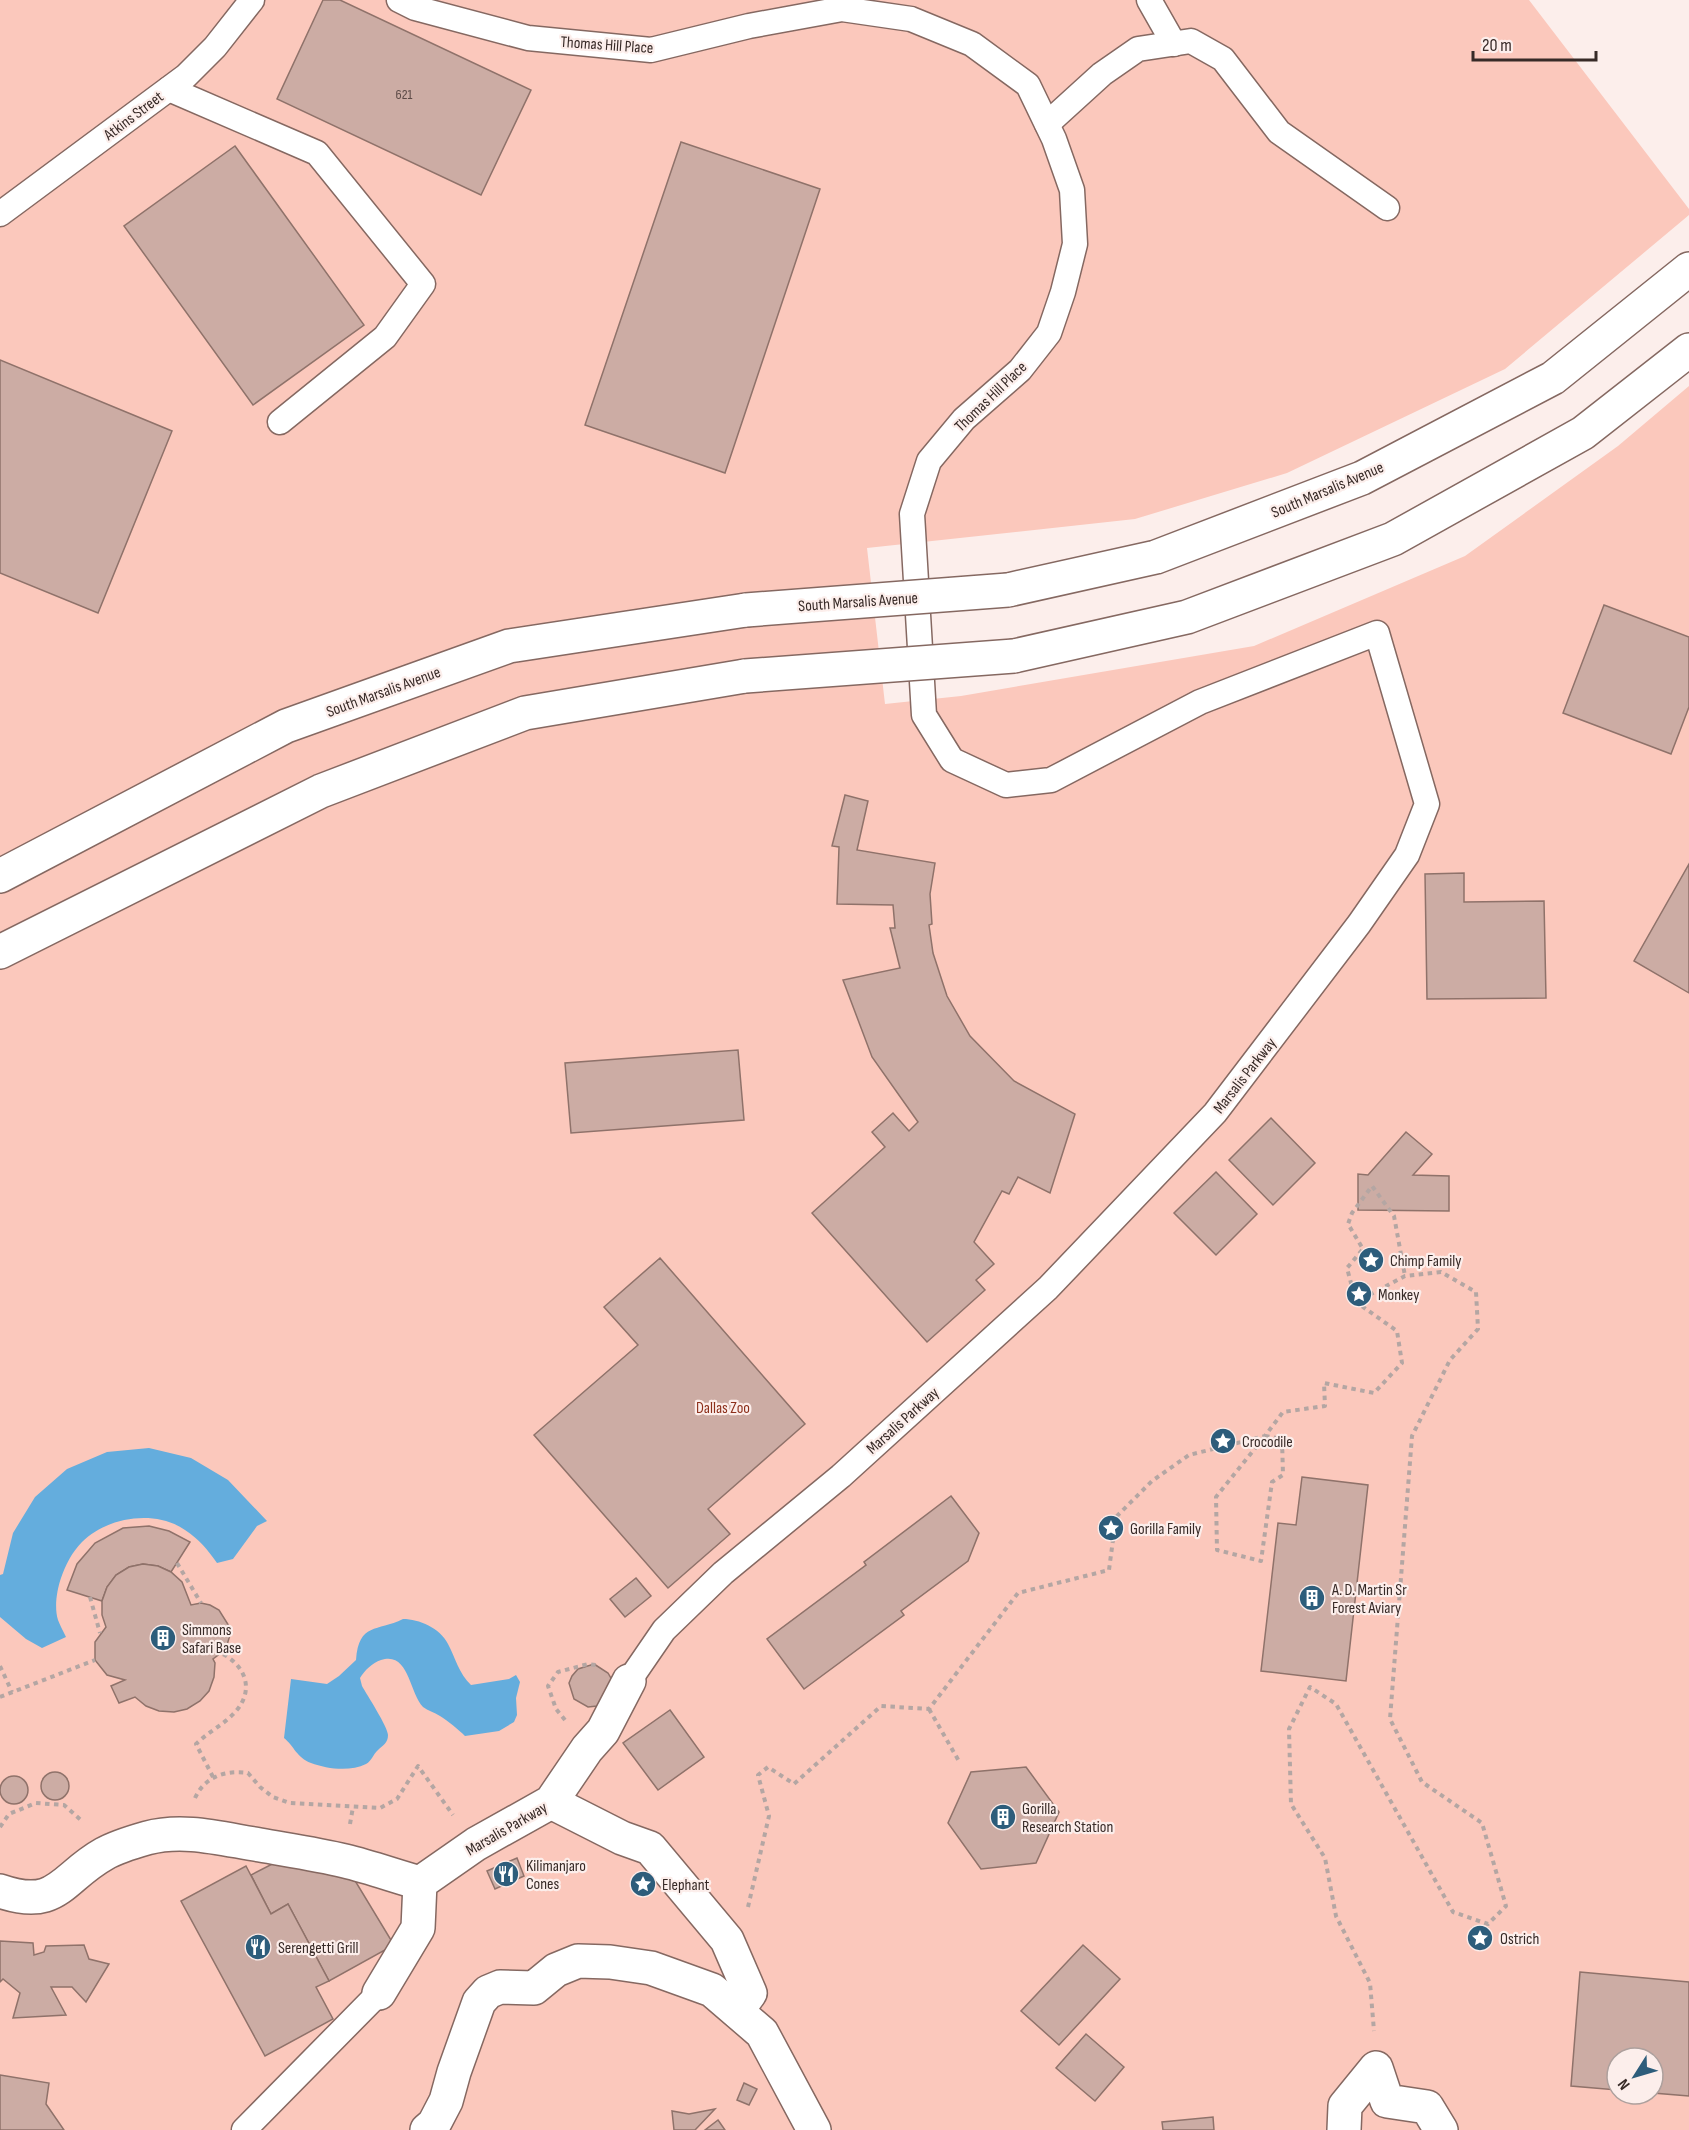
<svg xmlns="http://www.w3.org/2000/svg" width="1689" height="2130" font-family="'Sofia Sans Condensed',sans-serif">
<style>
.green{fill:#fbc8bc;fill-rule:evenodd}
.water{fill:#64addd}
.building{fill:#ccaca4;stroke:#8f726a;stroke-width:1.5}
.lines{fill:none;stroke-linecap:round;stroke-linejoin:round}
.lane-casing{stroke:#856861;stroke-width:27}
.street-casing{stroke:#856861;stroke-width:36}
.secondary-casing{stroke:#856861;stroke-width:36}
.path{stroke:#b4a6a3;stroke-width:4;stroke-dasharray:4.5 4.5;stroke-linecap:butt}
.lane{stroke:#fff;stroke-width:24}
.street{stroke:#fff;stroke-width:33}
.secondary{stroke:#fff;stroke-width:33}
.secondary-bridge-casing{stroke:#856861;stroke-width:36;stroke-linecap:butt}
.secondary-bridge{stroke:#fff;stroke-width:33}
.labels{text-anchor:middle;stroke-width:4.5;stroke-linejoin:round;paint-order:stroke}
.number-label{font-size:14px;fill:#5c4a46}
.street-label{font-size:16px;fill:#372a27;stroke:#fceeeb}
.poi-label{font-size:16px;fill:#372a27;stroke:#fceeeb;text-anchor:start}
.park-label{font-size:16px;fill:#8c2f1a;stroke:#fceeeb}
</style>
<rect width="100%" height="100%" fill="#fceeeb"/>
<!-- green -->
<path class="green" d="M0,0H1529L1689,209V215L1505,369L1287,473L1135,519L867,548L885,704L961,696L1254,646L1465,556L1618,446L1689,386V2130H0ZM1617,2058H1653V2094H1617Z"/>
<!-- water -->
<g class="water">
<path d="M149,1448L191,1458L228,1480L267,1521L257,1526L233,1559L217,1563C208,1550 199,1539 185,1530C155,1509 107,1517 82,1542C72,1552 65,1566 61,1578C57,1590 54,1607 58,1620C60,1625 63,1631 66,1637L42,1648L26,1639L0,1617V1575L3,1574L13,1533L35,1497L67,1469L107,1452Z"/>
<path d="M403,1619C419,1619 440,1628 448,1644C455,1657 459,1674 471,1685L509,1679L516,1675L520,1682L516,1698L517,1715L514,1722L499,1731L465,1736C458,1729 448,1721 440,1716C434,1712 428,1711 423,1707C409,1692 409,1651 381,1660C372,1663 365,1670 360,1678L362,1686C367,1695 388,1727 388,1735C388,1743 383,1745 378,1750C373,1754 372,1761 366,1764C350,1772 327,1769 311,1763C297,1758 294,1746 284,1738L291,1679L327,1684L339,1676L356,1660C359,1622 377,1632 403,1619Z"/>
</g>
<!-- building -->
<g class="building">
<path d="M323,0H340L531,90L481,195L277,99Z"/>
<path d="M681,142L820,189L725,473L585,425Z"/>
<path d="M235,146L364,325L253,405L124,226Z"/>
<path d="M0,360L172,431L98,613L0,573Z"/>
<path d="M1604,605L1689,637V707L1671,754L1563,713Z"/>
<path d="M845,795L868,801L857,850L935,863L930,894L932,924L929,925L933,953L947,996L970,1036L1014,1081L1075,1114L1050,1193L1018,1177L1009,1194L1002,1191L974,1242L994,1264L976,1280L985,1290L927,1342L812,1213L885,1147L872,1132L893,1113L909,1131L918,1122L872,1057L843,980L900,968L890,928H895L893,905L837,904L839,847L832,846Z"/>
<path d="M1689,864V993L1634,961Z"/>
<path d="M1464,873V902L1544,901L1546,998L1427,999L1425,874Z"/>
<path d="M738,1050L744,1120L571,1133L565,1063Z"/>
<path d="M1271,1118L1315,1163L1273,1205L1229,1160Z"/>
<path d="M1406,1132L1432,1154L1413,1175L1449,1176V1211L1358,1210V1174L1368,1175Z"/>
<path d="M1216,1172L1257,1214L1216,1255L1174,1213Z"/>
<path d="M660,1258L805,1424L708,1509L730,1534L668,1588L534,1435L638,1345L604,1307Z"/>
<path d="M1302,1477L1368,1485L1346,1681L1261,1671L1278,1523L1296,1525Z"/>
<path d="M951,1496L979,1533L968,1561L901,1611L904,1615L804,1689L767,1639L866,1565L864,1562Z"/>
<path d="M149,1526L169,1531L190,1542L171,1572L158,1566L143,1564L129,1567L116,1575L107,1587L102,1601L67,1590L77,1564L95,1543L123,1528Z"/>
<path d="M143,1564L158,1566L171,1572L182,1582L191,1605L201,1603L210,1605L219,1610L229,1626L230,1635L227,1645L221,1653L213,1659L215,1663L214,1677L209,1691L200,1701L187,1709L174,1712L159,1711L146,1706L135,1697L119,1703L111,1686L125,1680L107,1675L95,1660V1642L106,1627L102,1615V1601L107,1587L116,1575L129,1567Z"/>
<path d="M636,1578L651,1596L625,1617L610,1599Z"/>
<path d="M594,1664L608,1673L612,1680L597,1706L588,1707L574,1699L569,1683L572,1676L578,1669Z"/>
<path d="M670,1710L704,1757L658,1790L623,1743Z"/>
<path d="M1026,1767L1059,1812L1036,1863L981,1869L948,1823L971,1772Z"/>
<circle cx="55" cy="1786" r="14"/>
<circle cx="14" cy="1790" r="14"/>
<path d="M517,1858L524,1876L495,1889L487,1871Z"/>
<path d="M280,1860L348,1869L394,1945L329,1981L288,1904L271,1914L251,1875Z"/>
<path d="M246,1866L271,1914L288,1904L329,1981L316,1987L333,2019L265,2056L181,1901Z"/>
<path d="M0,1941L33,1943L34,1955L44,1952L46,1946L84,1945L89,1959L109,1964L86,2002L72,1987H51L66,2015L13,2018L20,1993L3,1979L0,1982Z"/>
<path d="M1083,1945L1120,1979L1059,2045L1021,2011Z"/>
<path d="M1580,1972L1689,1982V2096L1653,2093V2058H1617V2090L1571,2086Z"/>
<path d="M1086,2034L1124,2067L1095,2101L1056,2068Z"/>
<path d="M0,2075L49,2083L46,2104L64,2130H0Z"/>
<path d="M744,2083L757,2089L749,2105L737,2100Z"/>
<path d="M715,2109L695,2130H674L672,2111L689,2114Z"/>
<path d="M1213,2117L1214,2130H1163L1162,2122Z"/>
<path d="M718,2120L725,2130H705Z"/>
</g>
<g class="lines">
<!-- lane casing -->
<g class="lane-casing">
<g id="lane">
<path d="M399,0L415,8L528,38L651,50L749,26L842,9L911,19L972,44L1028,85L1054,139L1072,190L1075,244L1063,292L1049,333L1020,370L964,419L929,461L912,514L924,715L952,760L1006,785L1051,780L1200,702L1377,633L1427,804L1407,855L1359,924L1215,1113L1048,1288L841,1476L723,1573L664,1630L629,1681"/>
<path d="M1149,0L1174,44"/>
<path d="M169,89L317,153L423,284L385,337L280,422"/>
<path d="M1047,124L1102,74L1138,49L1191,41L1223,59L1279,132L1387,208"/>
<path d="M0,214L186,76L215,47L252,0"/>
<path d="M244,2130L379,1993"/>
</g>
</g>
<!-- street casing -->
<g class="street-casing">
<g id="street">
<path d="M551,1802L622,1838L650,1848L727,1940L750,1993L737,2011"/>
<path d="M0,1891C58,1911 61,1878 104,1854C116,1847 133,1842 147,1838C184,1828 222,1839 260,1845C288,1850 317,1854 345,1861C370,1867 395,1876 420,1883"/>
<path d="M379,1993L418,1928L420,1883L476,1844L551,1802L587,1749L603,1731L629,1681"/>
<path d="M427,2130L434,2124L446,2101L454,2072L479,2002L488,1992L500,1987L534,1988L556,1970L578,1961L610,1962L651,1968L712,1990L762,2033L814,2130"/>
<path d="M1344,2130L1345,2106L1376,2068L1387,2101L1427,2107L1441,2130"/>
</g>
</g>
<!-- secondary casing -->
<g class="secondary-casing">
<g id="secondary">
<path d="M1008,590L1156,557L1362,478L1553,378L1689,269"/>
<path d="M1014,656L1187,617L1393,539L1583,433L1689,350"/>
<path d="M0,876L286,726L509,646L746,610"/>
<path d="M0,952L321,791L525,713L745,676"/>
</g>
</g>
<!-- path -->
<g class="path">
<path d="M1356,1302L1347,1268L1363,1249L1348,1224L1352,1213L1372,1186L1394,1216L1405,1276"/>
<path d="M1265,1436L1282,1439L1283,1475L1272,1482L1261,1561L1217,1550L1216,1497Z"/>
<path d="M177,1563L201,1603"/>
<path d="M90,1597L100,1633"/>
<path d="M0,1666L12,1692"/>
<path d="M0,1697L95,1660"/>
<path d="M929,1709L960,1763"/>
<path d="M565,1720L556,1709L548,1686L558,1672L588,1664L596,1665"/>
<path d="M213,1777L196,1744C208,1732 225,1724 236,1711C255,1689 245,1665 221,1653"/>
<path d="M195,1798C205,1776 226,1770 248,1773L260,1787L273,1797L290,1803L380,1808L397,1799L418,1766L453,1815"/>
<path d="M350,1824L353,1807"/>
<path d="M0,1827L9,1814L36,1803L64,1805L83,1822"/>
<path d="M748,1907L769,1816L758,1775L768,1767L794,1784L881,1706L929,1709L1018,1593L1109,1570L1116,1517L1152,1481L1189,1455L1265,1436L1283,1412L1325,1406L1324,1383L1374,1393L1402,1363L1397,1331L1356,1302L1405,1276L1441,1272L1476,1292L1478,1329L1450,1360L1412,1436L1390,1719L1422,1782L1482,1823L1506,1906L1488,1924L1453,1912L1336,1704L1310,1687L1289,1729L1291,1804L1325,1858L1336,1916L1370,1983L1374,2031"/>
</g>
<!-- lane -->
<use href="#lane" class="lane"/>
<!-- street -->
<use href="#street" class="street"/>
<!-- secondary -->
<use href="#secondary" class="secondary"/>
<!-- secondary-bridge casing -->
<g class="secondary-bridge-casing">
<g id="secondary-bridge">
<path d="M746,610L1008,590"/>
<path d="M745,676L1014,656"/>
</g>
</g>
<!-- secondary-bridge -->
<use href="#secondary-bridge" class="secondary-bridge"/>
</g>
<!-- icons -->
<defs>
<g id="sight-disc" transform="scale(1.35)"><circle r="9.5" fill="#2d5d7b" stroke="#fceeeb"/><path d="M0-6L1.8-2.2L6-1.7L2.9 1.2L3.7 5.4L0 3.3L-3.7 5.4L-2.9 1.2L-6-1.7L-1.8-2.2Z" fill="#fff"/></g>
<g id="building-disc" transform="scale(1.35)"><circle r="9.5" fill="#2d5d7b" stroke="#fceeeb"/><path d="M-4-6H4V6H1V3H-1V6H-4ZM-2.5-4.3h1.7v1.8h-1.7ZM.8-4.3h1.7v1.8H.8ZM-2.5-1h1.7V.8h-1.7ZM.8-1h1.7V.8H.8Z" fill="#fff"/></g>
<g id="restaurant-disc" transform="scale(1.35)"><circle r="9.5" fill="#2d5d7b" stroke="#fceeeb"/><path d="M-5-6h1v4h1v-4h1v4h1v-4h1v5L-1.5 .5V6h-2V.5L-5-1ZM5-6V6H3V1.5H1.5Q1.5-4 5-6Z" fill="#fff"/></g>
</defs>
<g fill-rule="evenodd">
<use href="#sight-disc" x="1371" y="1260"/>
<use href="#sight-disc" x="1359" y="1294"/>
<use href="#sight-disc" x="1223" y="1441"/>
<use href="#sight-disc" x="1111" y="1528"/>
<use href="#building-disc" x="1312" y="1598"/>
<use href="#building-disc" x="163" y="1638"/>
<use href="#building-disc" x="1003" y="1817"/>
<use href="#restaurant-disc" x="506" y="1874"/>
<use href="#sight-disc" x="643" y="1884"/>
<use href="#sight-disc" x="1480" y="1938"/>
<use href="#restaurant-disc" x="258" y="1947"/>
</g>
<g class="labels">
<!-- number labels -->
<g class="number-label">
<text x="404" y="99">621</text>
</g>
<!-- street labels -->
<g class="street-label">
<text transform="translate(607 44) rotate(4)" y="6">Thomas Hill Place</text>
<text transform="translate(133 115) rotate(-37)" y="6">Atkins Street</text>
<text transform="translate(990 396) rotate(-44)" y="6">Thomas Hill Place</text>
<text transform="translate(1327 489) rotate(-23)" y="6">South Marsalis Avenue</text>
<text transform="translate(858 601) rotate(-4)" y="6">South Marsalis Avenue</text>
<text transform="translate(383 691) rotate(-20)" y="6">South Marsalis Avenue</text>
<text transform="translate(1244 1075) rotate(-52)" y="6">Marsalis Parkway</text>
<text transform="translate(902 1420) rotate(-42)" y="6">Marsalis Parkway</text>
<text transform="translate(506 1828) rotate(-30)" y="6">Marsalis Parkway</text>
</g>
<!-- poi labels -->
<g class="poi-label">
<text x="1390" y="1266">Chimp Family</text>
<text x="1378" y="1300">Monkey</text>
<text x="1242" y="1447">Crocodile</text>
<text x="1130" y="1534">Gorilla Family</text>
<text x="1332" y="1595">A. D. Martin Sr<tspan x="1332" dy="18">Forest Aviary</tspan></text>
<text x="182" y="1635">Simmons<tspan x="182" dy="18">Safari Base</tspan></text>
<text x="1022" y="1814">Gorilla<tspan x="1022" dy="18">Research Station</tspan></text>
<text x="526" y="1871">Kilimanjaro<tspan x="526" dy="18">Cones</tspan></text>
<text x="662" y="1890">Elephant</text>
<text x="1500" y="1944">Ostrich</text>
<text x="278" y="1953">Serengetti Grill</text>
</g>
<!-- park labels -->
<g class="park-label">
<text x="723" y="1413">Dallas Zoo</text>
</g>
</g>
<!-- north arrow -->
<g transform="translate(1635 2076) rotate(233)"><circle r="28" fill="#fceeeb" stroke="#ada09d" stroke-width="1.5"/>
<path d="M0-4.5L10 22L0 15L-10 22Z" fill="#2d5d7b"/>
<text y="-9" font-size="16" font-weight="bold" text-anchor="middle" fill="#372a27">N</text>
</g>
<!-- scale -->
<path d="M1473 51v9h123v-9" fill="none" stroke="#372a27" stroke-width="3"/>
<text x="1482" y="51" font-size="18" fill="#372a27" stroke="#fceeeb" stroke-width="4.5" paint-order="stroke">20 m</text>
</svg>
